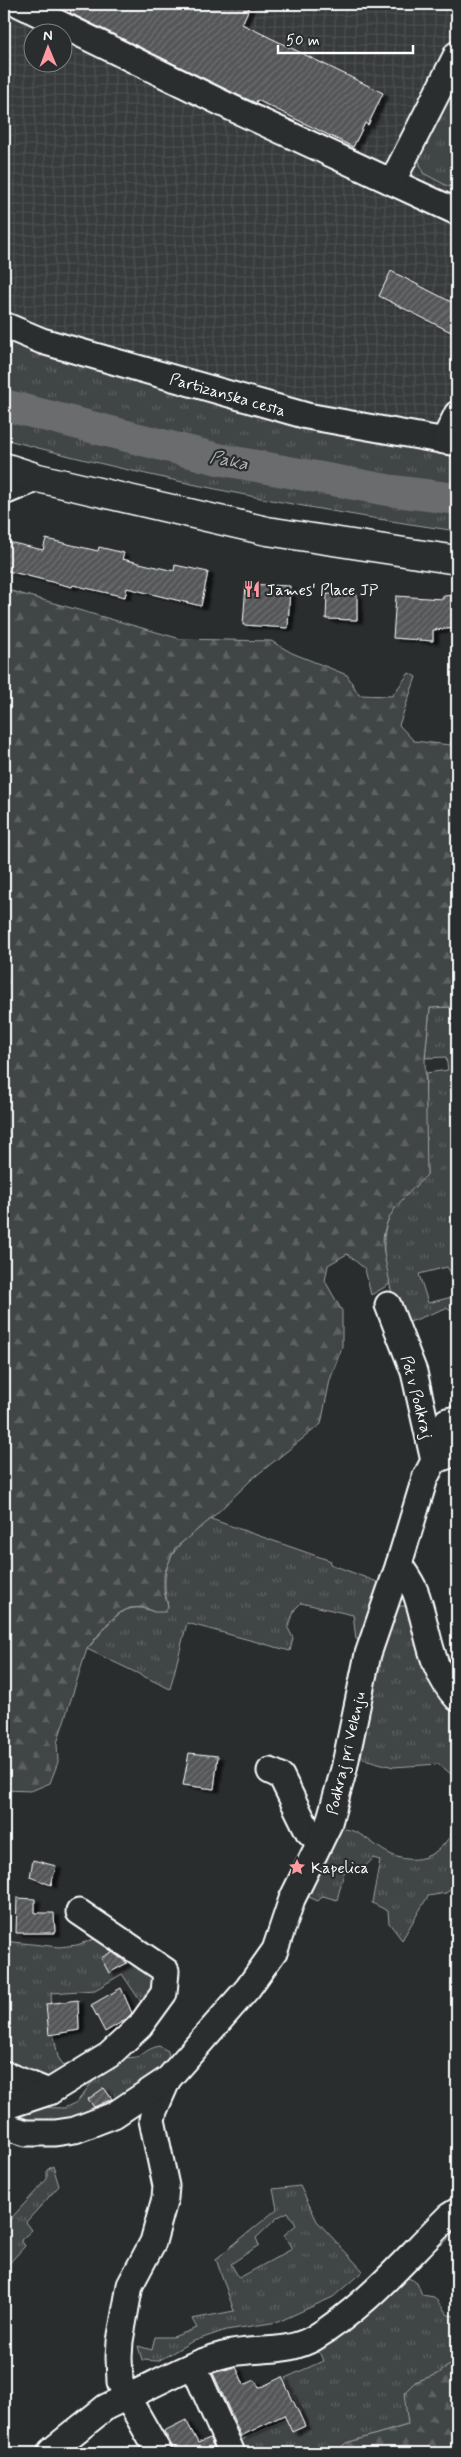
<svg xmlns="http://www.w3.org/2000/svg" width="461" height="2457" font-family="Mynerve,sans-serif">
<style>
.industrial{fill:url(#industrial-grid);fill-rule:evenodd}
.grass{fill:url(#grass-tufts);stroke:#a0a2a2;fill-rule:evenodd}
.forest{fill:url(#forest-firs);stroke:#a0a2a2}
.lines{fill:none;stroke-linecap:round;stroke-linejoin:round}
.river{stroke:#6a6c6d;stroke-width:32}
.building{fill:url(#building-hatch);stroke:#fff;filter:url(#shadow)}
.minor-casing{stroke:#fff;stroke-width:29}
.major-casing{stroke:#fff;stroke-width:31}
.minor{stroke:#2a2d2e;stroke-width:25}
.major{stroke:#2a2d2e;stroke-width:28}
.labels{text-anchor:middle;stroke-width:4.5;stroke-linejoin:round;paint-order:stroke}
.street-label{font-size:16px;fill:#fff;stroke:#2a2d2e}
.poi-label{font-size:16px;fill:#fff;stroke:#2a2d2e;text-anchor:start}
.water-label{font-size:18px;font-style:italic;fill:#b4b6b6;stroke:#2a2d2e}
</style>
<defs>
<pattern id="industrial-grid" width="8" height="8" patternUnits="userSpaceOnUse" patternTransform="scale(1.25)"><rect width="8" height="8" fill="#373a3b"/><path d="M0 4h8M4 0v8" fill="none" stroke="#4b4e4f"/></pattern>
<pattern id="grass-tufts" width="24" height="20" patternUnits="userSpaceOnUse" patternTransform="scale(1.25)"><rect width="24" height="20" fill="#414445"/><path d="M3 7l-1-3M5 7V3M7 7l1-3M15 17l-1-3M17 17v-4M19 17l1-3" fill="none" stroke="#5e6061"/></pattern>
<pattern id="forest-firs" width="22" height="20" patternUnits="userSpaceOnUse" patternTransform="scale(1.25)"><rect width="22" height="20" fill="#414445"/><path d="M5 1l3.5 6h-7zM16 11l3.5 6h-7z" fill="#5e6061"/></pattern>
<pattern id="building-hatch" width="6" height="6" patternUnits="userSpaceOnUse" patternTransform="scale(1.25)"><rect width="6" height="6" fill="#555758"/><path d="M-1 1l2-2M0 6l6-6M5 7l2-2" fill="none" stroke="#6e7071"/></pattern>
<filter id="shadow"><feDropShadow dx="5.5" dy="3" stdDeviation="1" flood-color="#0009"/></filter>
</defs>
<rect width="100%" height="100%" fill="#2a2d2e"/>
<filter id="ink" filterUnits="userSpaceOnUse"><feTurbulence type="fractalNoise" baseFrequency=".02" numOctaves="2"/><feDisplacementMap in="SourceGraphic" scale="10" xChannelSelector="R" yChannelSelector="G"/><feConvolveMatrix kernelMatrix="1 2 1 2 8 2 1 2 1" color-interpolation-filters="sRGB"/></filter>
<g filter="url(#ink)">
<!-- industrial -->
<path class="industrial" d="M4,4H457V444L4,336ZM32,32H62V62H32Z"/>
<!-- grass -->
<g class="grass">
<path d="M457,80V191L423,173L418,158Z"/>
<path d="M4,336L457,450V494L336,475L211,450L4,398Z"/>
<path d="M4,411L265,476L457,508V531C304,509 153,479 4,439Z"/>
<path d="M450,1007L453,1027L457,1033V1281L454,1272L451,1273L447,1267L419,1274L428,1303L456,1296L453,1286L457,1285V1314L446,1308L402,1325C392,1293 372,1241 393,1211C401,1197 416,1186 427,1174L425,1126L426,1073L448,1070L446,1057L425,1058L430,1008Z"/>
<path d="M211,1519L331,1561L330,1564L385,1585L361,1640L356,1639L353,1615L301,1603L295,1609L288,1628L293,1638L290,1651L187,1623L170,1689L87,1649C107,1629 120,1596 154,1612L168,1606C157,1562 176,1543 211,1519Z"/>
<path d="M392,1606H413L457,1705V1779L439,1764L393,1767L357,1757L359,1701Z"/>
<path d="M457,1821V1886L455,1885L446,1893L428,1896L402,1940L389,1923L388,1911L372,1903L380,1860L373,1858C364,1869 359,1872 345,1869L337,1900L323,1896L318,1901L302,1894L334,1828C359,1828 366,1840 386,1852C418,1870 446,1853 457,1821Z"/>
<path d="M111,1933L158,1975L147,2011L122,1974L95,1990L51,1993L53,2031L58,2057L69,2074L51,2086L4,2068V1941L59,1947L77,1945Z"/>
<path d="M159,2046L168,2051L170,2064L133,2093L54,2129L4,2114L17,2107L64,2108L77,2102L97,2076L120,2057C146,2060 139,2051 159,2046Z"/>
<path d="M53,2166L59,2186L26,2222L32,2230L21,2240L25,2246L4,2269V2226L47,2179V2170Z"/>
<path d="M300,2186L317,2221L363,2271L333,2297L278,2322L226,2330L191,2342L158,2361L142,2360L138,2346L152,2350L155,2337H173L197,2328L192,2319L234,2311L216,2259L277,2209L273,2189ZM288,2212L296,2225L284,2235L292,2249L239,2278L231,2264L259,2245L256,2238L278,2217Z"/>
<path d="M457,2217C457,2242 434,2247 419,2261C414,2265 410,2272 406,2277L417,2282L422,2295L434,2297L448,2315L457,2316V2359L438,2374L415,2382L408,2425L346,2443L335,2453H236L233,2444L301,2412L285,2378L323,2361L316,2344Z"/>
</g>
<!-- forest -->
<g class="forest">
<path d="M4,589L181,639L271,641L292,653L347,675L359,695L392,696L409,673L416,677L399,725L414,741L450,745L457,718V1033L453,1027L450,1007L430,1008L425,1057L427,1175C409,1193 383,1213 383,1242C383,1255 388,1271 390,1284L371,1295L365,1269L347,1254L328,1265L325,1281L342,1311V1347L330,1380L321,1424L252,1479L211,1519L175,1548L164,1574V1591L168,1607L165,1612H154L144,1607L130,1608L119,1613L107,1624L87,1649L57,1743L58,1762L50,1783L31,1791L4,1790Z"/>
<path d="M457,2359V2453H335L346,2443L408,2425L404,2393L415,2382L438,2374Z"/>
</g>
<g class="lines">
<!-- river -->
<path class="river" d="M4,405L218,459L387,490L457,499"/>
</g>
<!-- building -->
<g class="building">
<path d="M74,4H251L242,24L383,93L368,125L365,123L353,147L257,100L256,103L238,95L70,13Z"/>
<path d="M391,271L457,305V335L379,296Z"/>
<path d="M46,539L98,551L99,547L124,553L122,559L174,571L175,565L208,572L201,606L127,588L125,597L73,585L72,587L4,570V541L43,550Z"/>
<path d="M246,584L290,586L288,628L243,625Z"/>
<path d="M327,594L357,595V620L326,619Z"/>
<path d="M457,595V628L433,630V641L393,638L396,596L443,599V596Z"/>
<path d="M189,1753L218,1756L214,1789L183,1785Z"/>
<path d="M33,1860L56,1866L51,1885L30,1877Z"/>
<path d="M17,1898L35,1899V1913H54L55,1933H16Z"/>
<path d="M112,1952L127,1963L109,1973L101,1958Z"/>
<path d="M121,1988L132,2013L125,2020L105,2032L91,2005Z"/>
<path d="M78,2000L79,2030L49,2035L46,2004Z"/>
<path d="M104,2088L112,2099L94,2107L88,2099Z"/>
<path d="M236,2367L244,2385L255,2380L259,2388L282,2377L305,2426L292,2432L284,2415L241,2436L213,2373Z"/>
<path d="M186,2420L198,2443L210,2438L216,2453H176L164,2431Z"/>
</g>
<g class="lines">
<!-- minor casing -->
<g class="minor-casing">
<g id="minor">
<path d="M19,4L232,108L457,212"/>
<path d="M392,182L457,54"/>
<path d="M4,325L42,341L307,416L457,443"/>
<path d="M444,441L457,414"/>
<path d="M4,492L38,478"/>
<path d="M388,1305L414,1372L434,1461"/>
<path d="M434,1461L447,1421L457,1419"/>
<path d="M399,1564C404,1572 411,1581 415,1591C429,1628 428,1668 457,1698"/>
<path d="M270,1771L281,1776L308,1831L320,1842"/>
<path d="M4,2074L49,2092"/>
<path d="M168,2079L154,2111L152,2120L166,2186L165,2198L153,2242L130,2285L120,2341L119,2357L120,2382L127,2397C160,2382 196,2360 232,2353C260,2348 288,2353 314,2338C366,2307 406,2258 449,2216L457,2211"/>
<path d="M4,2107L49,2092L109,2055L140,2026L164,1993L166,1971L79,1912"/>
<path d="M4,2126L26,2133H55L75,2130L114,2115L168,2079L248,1988L275,1950L292,1899L328,1826L344,1769L368,1654L399,1564L425,1478L434,1461L457,1452"/>
<path d="M194,2367L232,2453"/>
<path d="M51,2451L106,2407L127,2397L159,2453"/>
</g>
</g>
<!-- major casing -->
<g class="major-casing">
<path id="major" d="M4,467L38,478L267,531L457,560"/>
</g>
<!-- minor -->
<use href="#minor" class="minor"/>
<!-- major -->
<use href="#major" class="major"/>
</g>
</g>
<!-- icons -->
<defs>
<g id="restaurant-bare" transform="scale(1.35)"><path d="M-5-6h1v4h1v-4h1v4h1v-4h1v5L-1.5 .5V6h-2V.5L-5-1ZM5-6V6H3V1.5H1.5Q1.5-4 5-6Z" fill="#ff9aa2" stroke="#2a2d2e" stroke-width="2.5" paint-order="stroke"/></g>
<g id="sight-bare" transform="scale(1.35)"><path d="M0-6L1.8-2.2L6-1.7L2.9 1.2L3.7 5.4L0 3.3L-3.7 5.4L-2.9 1.2L-6-1.7L-1.8-2.2Z" fill="#ff9aa2" stroke="#2a2d2e" stroke-width="2.5" paint-order="stroke"/></g>
</defs>
<g fill-rule="evenodd">
<use href="#restaurant-bare" x="252" y="589"/>
<use href="#sight-bare" x="297" y="1867"/>
</g>
<g class="labels">
<!-- street labels -->
<g class="street-label">
<text transform="translate(228 394) rotate(16)" y="6">Partizanska cesta</text>
<text transform="translate(418 1397) rotate(75)" y="6">Pot v Podkraj</text>
<text transform="translate(345 1753) rotate(-77)" y="6">Podkraj pri Velenju</text>
</g>
<!-- poi labels -->
<g class="poi-label">
<text x="266" y="595">James' Place JP</text>
<text x="311" y="1873">Kapelica</text>
</g>
<!-- water labels -->
<g class="water-label">
<text transform="translate(229 460) rotate(12)" y="6">Paka</text>
</g>
</g>
<!-- margin -->
<rect width="461" height="2457" fill="none" stroke="#2a2d2e" stroke-width="20"/>
<rect x="10" y="10" width="441" height="2437" fill="none" stroke="#fff" stroke-width="2" filter="url(#ink)"/>
<!-- north arrow -->
<g transform="translate(48 48) rotate(359)"><circle r="24" fill="#2a2d2e" stroke="#7f8182"/>
<path d="M0-4L9 19L0 12L-9 19Z" fill="#ff9aa2"/>
<text y="-8" font-size="14" font-weight="bold" text-anchor="middle" fill="#ffffff">N</text>
</g>
<!-- scale -->
<path d="M278 45v8h135v-8" fill="none" stroke="#ffffff" stroke-width="2.5"/>
<text x="286" y="45" font-size="15" fill="#ffffff" stroke="#2a2d2e" stroke-width="4" paint-order="stroke">50 m</text>
</svg>
